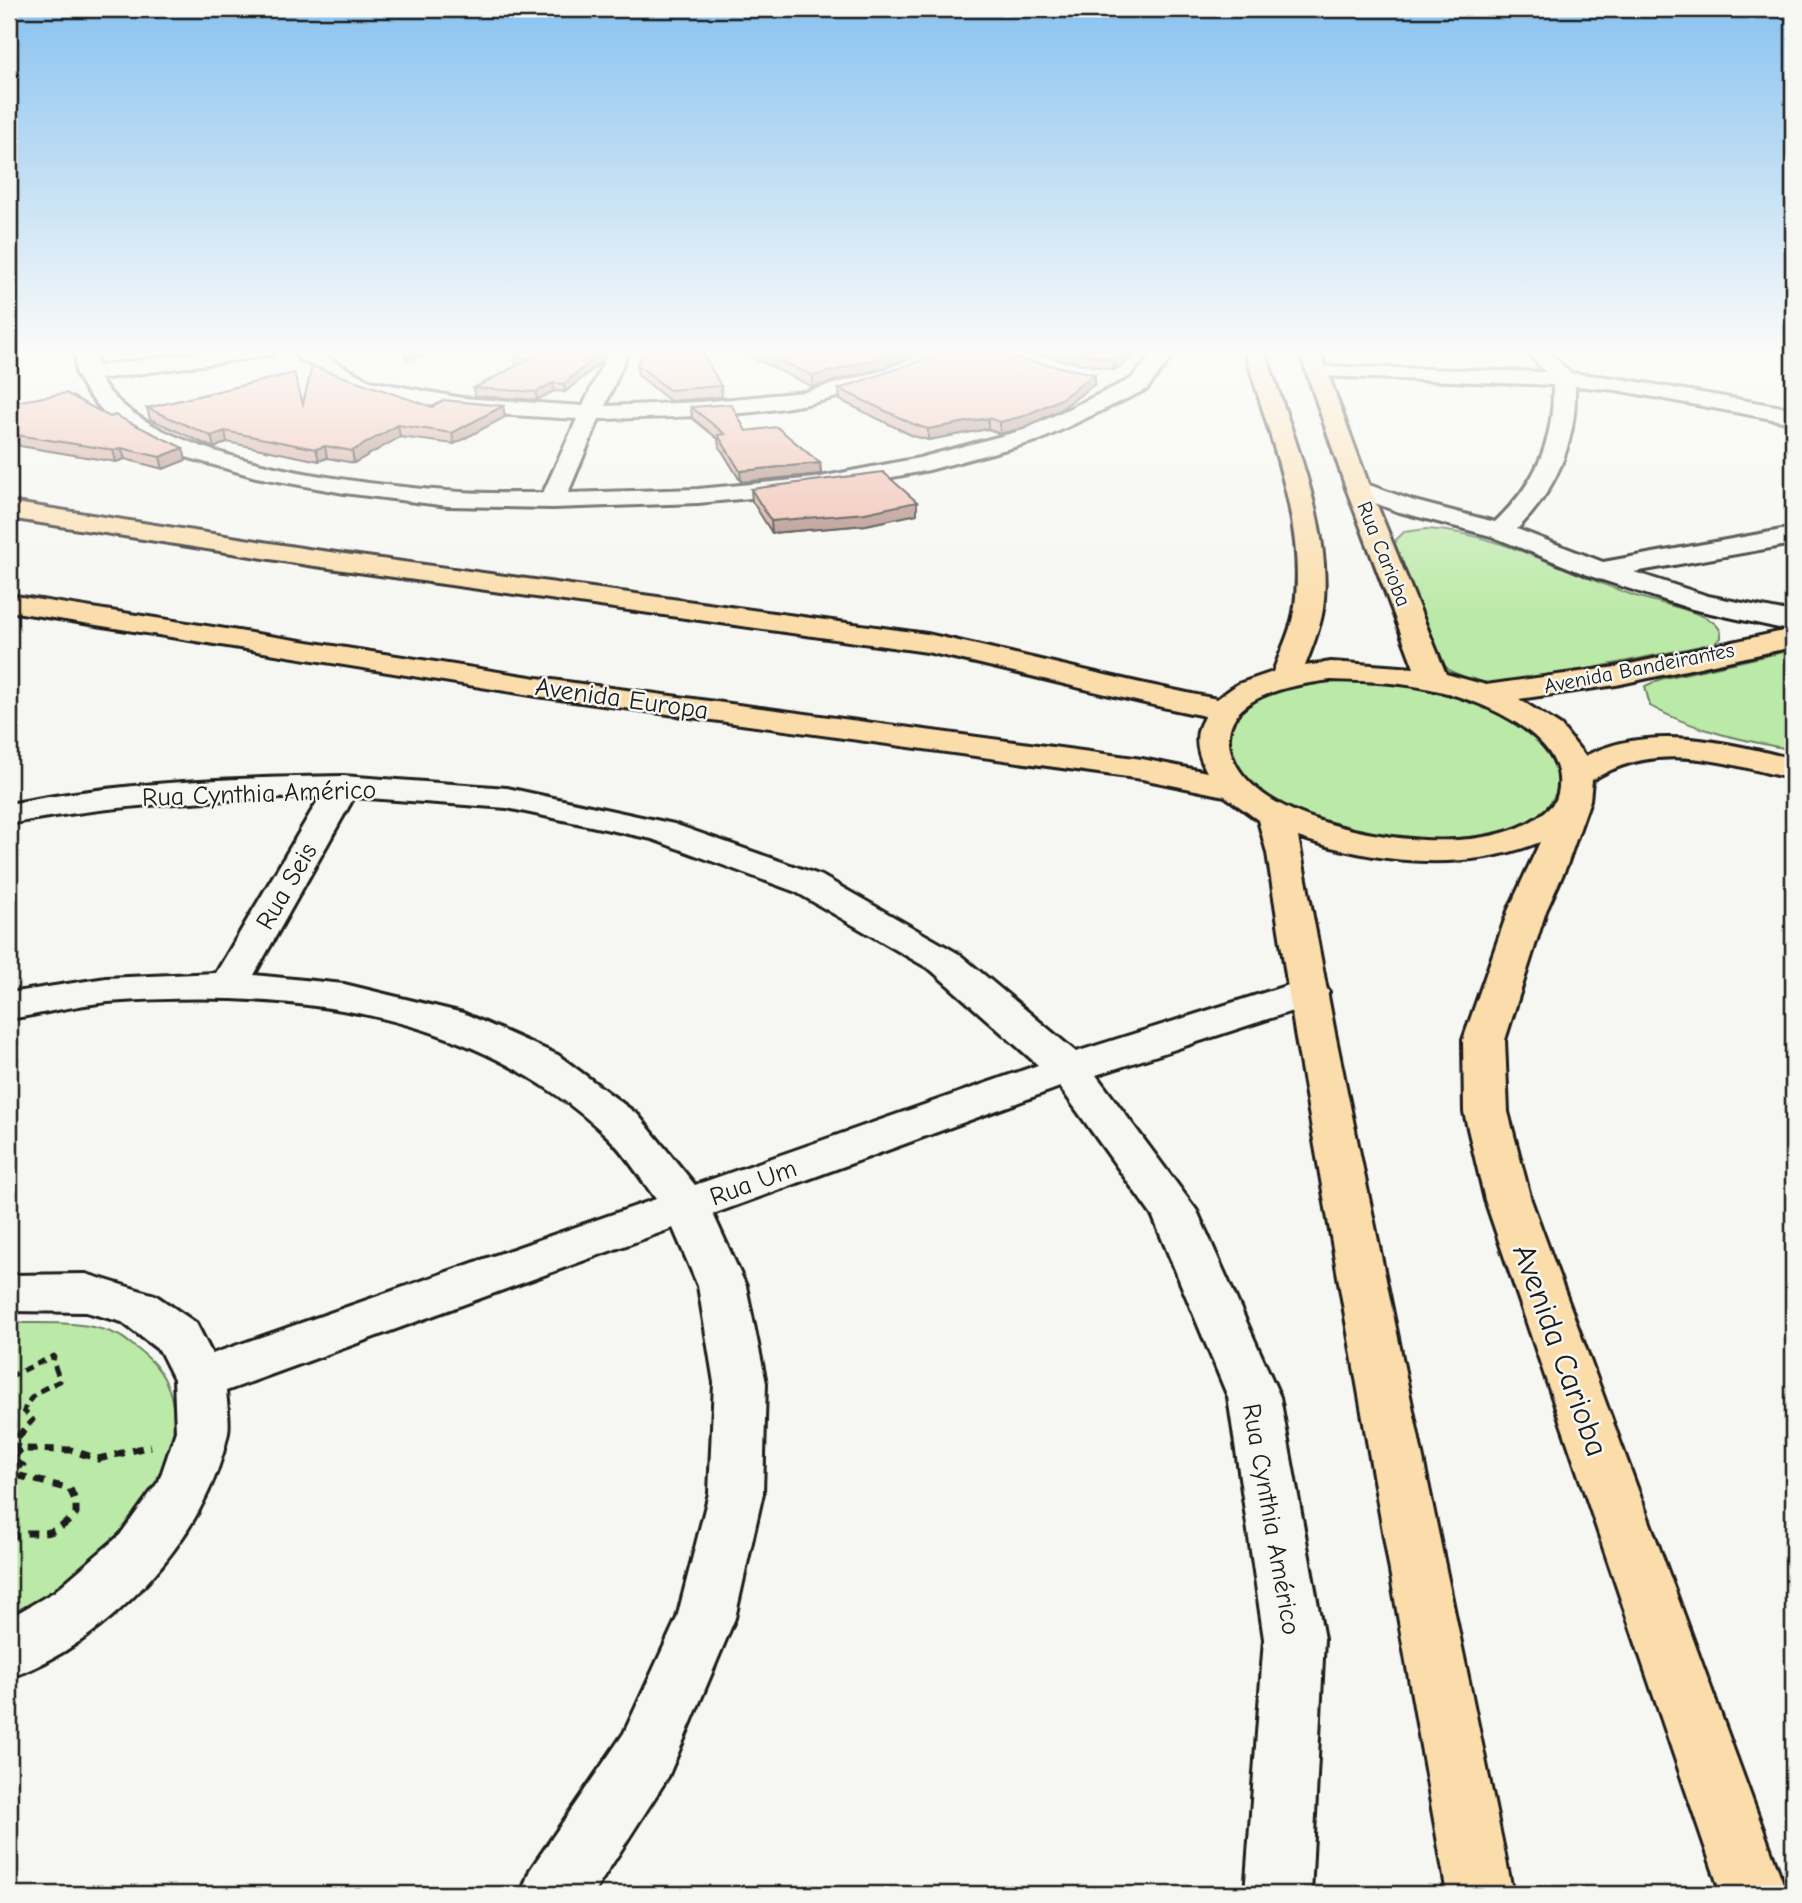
<svg xmlns="http://www.w3.org/2000/svg" width="1802" height="1903" font-family="'Comic Neue',sans-serif">
<style>
.green{fill:#bbe9a7;stroke:#6c8262;stroke-width:2}
.lines{fill:none;stroke-linecap:round;stroke-linejoin:round}
.minor-casing{stroke:#1c1c1c;stroke-width:6}
.major-casing{stroke:#1c1c1c;stroke-width:6}
.path-far1{stroke:#1c1c1c;stroke-width:5;stroke-dasharray:9 6;stroke-linecap:butt}
.path{stroke:#1c1c1c;stroke-width:7;stroke-dasharray:10 8;stroke-linecap:butt}
.minor{fill:#f6f6f2;fill-rule:evenodd}
.major{fill:#fbddab;fill-rule:evenodd}
.wall{fill:#ce9d90;stroke:#1c1c1c;stroke-width:2}
.shaded-wall{fill:#a88075;stroke:#1c1c1c;stroke-width:2}
.building{fill:#f0b7a7;stroke:#1c1c1c;stroke-width:2}
.labels{text-anchor:middle;stroke-width:5;stroke-linejoin:round;paint-order:stroke}
.far-street-label{font-size:21px;fill:#1c1c1c;stroke:#f6f6f2}
.street-label{font-size:26px;fill:#1c1c1c;stroke:#f6f6f2}
.near-street-label{font-size:32px;fill:#1c1c1c;stroke:#f6f6f2}
</style>
<rect width="100%" height="100%" fill="#f6f6f2"/>
<filter id="ink" filterUnits="userSpaceOnUse"><feTurbulence type="fractalNoise" baseFrequency=".0143" numOctaves="2"/><feDisplacementMap in="SourceGraphic" scale="14" xChannelSelector="R" yChannelSelector="G"/><feConvolveMatrix kernelMatrix="1 2 1 2 8 2 1 2 1" color-interpolation-filters="sRGB"/></filter>
<g filter="url(#ink)">
<!-- green -->
<g class="green">
<path d="M1427,529C1499,533 1563,571 1630,594C1655,603 1683,606 1707,618C1715,623 1722,628 1721,638L1715,643L1510,685L1477,682L1450,671L1443,664L1394,542L1404,532Z"/>
<path d="M1793,650V750C1743,740 1695,731 1650,706L1645,686L1661,679Z"/>
<path d="M1332,678C1377,681 1424,681 1468,697C1506,711 1589,757 1547,807C1523,834 1472,839 1438,842C1380,847 1293,825 1249,785C1237,775 1229,760 1227,745C1219,696 1299,683 1332,678Z"/>
<path d="M18,1323C52,1323 87,1321 118,1335C126,1339 133,1346 140,1351C207,1401 162,1500 114,1547C81,1578 48,1599 9,1620V1325Z"/>
</g>
<g class="lines">
<!-- minor casing -->
<g class="minor-casing">
<g id="minor">
<path d="M75,350H95L97,366L218,350H275L272,354L265,356L100,379C149,461 358,484 447,491C479,494 511,493 543,493L577,419L462,412L364,392L299,359L293,350H313L370,381L462,398L583,406L609,350H629L605,406L700,402L805,392L884,370L933,350H962L959,354C910,374 859,394 807,404C740,417 668,417 599,419L568,493L698,489L815,478L919,458L1024,430L1131,379L1156,350H1177L1147,389L1040,440L929,470L815,492L698,503L552,508L448,506L344,493L256,477L179,455L111,420L87,393L76,374Z"/>
<path d="M1525,350H1547L1570,373L1616,378L1793,409V423L1616,390L1575,386C1577,441 1556,491 1517,529L1603,562L1793,528V544L1634,572L1708,596L1793,613V631L1692,609L1590,576L1491,536L1396,511L1349,493L1346,488L1349,483L1358,481L1414,501L1495,522C1536,483 1554,442 1553,385L1318,376L1311,374L1307,370L1311,366L1545,372Z"/>
<path d="M343,776L507,788L674,824L822,876L959,954L1076,1052L1295,983L1309,980L1323,983L1329,992L1323,1001L1096,1075L1197,1211L1280,1397L1324,1639L1311,1894H1245L1264,1639L1228,1397L1153,1217L1060,1087L713,1214L746,1286L766,1383L763,1493L735,1618L668,1777L593,1894H521L530,1870L624,1733L677,1618L709,1493L714,1383L698,1286L673,1228L226,1391C227,1404 230,1420 228,1433C207,1538 108,1643 9,1678V1618L54,1592L120,1535L159,1481L176,1431L174,1379L160,1351L122,1322L86,1312L9,1311V1275L86,1274L155,1295L196,1323L212,1354L656,1199C640,1178 625,1153 607,1136C471,1008 286,989 108,1002C75,1005 42,1014 9,1019V993L106,978L216,973L320,797C216,799 112,804 9,824V804C119,782 231,778 343,776ZM354,797L507,808L652,839L796,892L931,970L1038,1065L695,1185L638,1115L558,1055L463,1013L344,984L254,975Z"/>
</g>
</g>
<!-- major casing -->
<g class="major-casing">
<path id="major" d="M1245,350H1265C1289,429 1334,526 1323,609C1320,629 1312,647 1305,666L1331,662L1414,668L1346,488L1299,350H1319L1370,488L1446,674L1486,685L1616,667L1793,629V647L1616,685L1519,699L1561,726L1585,756C1650,723 1726,742 1793,759V779C1723,763 1659,739 1592,780L1590,800L1567,865L1546,911L1505,1040L1508,1112L1531,1200L1787,1894H1721L1485,1200L1464,1112L1463,1040L1508,911L1540,842C1463,873 1374,863 1298,837L1335,1033L1513,1894H1447L1295,1033L1267,853L1258,820L1225,796L1142,779L537,696L9,611V595L537,678L1142,759L1207,772C1197,754 1192,734 1205,716C1111,697 1020,672 927,652L308,565L9,518V502L308,549L927,634C1024,655 1119,680 1217,699L1238,684L1273,672C1281,650 1292,629 1295,606C1306,520 1267,432 1245,350ZM1331,680C1367,681 1404,682 1439,691C1483,701 1578,740 1556,800C1505,868 1331,838 1269,798C1251,786 1235,770 1230,749C1219,695 1293,685 1331,680Z"/>
</g>
<!-- path-far1 -->
<path class="path-far1" d="M9,1377L54,1356L53,1361L60,1381C45,1388 29,1394 24,1411L33,1420L22,1432"/>
<!-- path -->
<g class="path">
<path d="M24,1430L11,1444L21,1449L71,1450L98,1459L151,1446"/>
<path d="M9,1538C40,1524 43,1547 76,1514V1502L70,1489L20,1476L23,1466L11,1460L21,1449"/>
</g>
<!-- minor -->
<use href="#minor" class="minor"/>
<!-- major -->
<use href="#major" class="major"/>
</g>
<!-- wall -->
<g class="wall">
<path d="M525,350H606L600,363L565,392L554,391L537,400L475,396L474,388L518,365H516L515,357Z"/>
<path d="M745,350H926L883,368L813,387L745,354Z"/>
<path d="M1010,350H1139V352L1114,370Z"/>
<path d="M637,364L721,386L722,397L670,401L638,375Z"/>
<path d="M1095,384L1060,410L1023,428L1000,434L988,429L928,440L913,436L840,400L839,389Z"/>
<path d="M9,403L186,460L163,469L125,459L116,462L20,446L9,429Z"/>
<path d="M303,404L432,407L503,406L505,417L454,444L400,437L354,463L327,458L319,461L227,442L214,448L150,419L147,408Z"/>
<path d="M691,407L820,463L821,474L741,482L719,446L718,439L692,418Z"/>
<path d="M751,489L917,514L866,525L772,533L752,501Z"/>
</g>
<!-- shaded-wall -->
<g class="shaded-wall">
<path d="M404,350H444L406,360Z"/>
<path d="M601,350H606L600,363L565,392L564,384Z"/>
<path d="M900,350H926L883,368L813,387V376Z"/>
<path d="M1128,350H1139V352L1114,370V360Z"/>
<path d="M1095,374V384L1060,410L1023,428L1000,434V422Z"/>
<path d="M553,383L554,391L537,400L536,392Z"/>
<path d="M503,406L505,417L454,444L452,433Z"/>
<path d="M988,418V429L928,440V429Z"/>
<path d="M398,425L400,437L354,463L352,451Z"/>
<path d="M225,431L227,442L214,448L211,436Z"/>
<path d="M325,446L327,458L319,461L316,449Z"/>
<path d="M121,448L125,459L116,462L113,450Z"/>
<path d="M183,448L186,460L163,469L160,457Z"/>
<path d="M820,463L821,474L741,482L740,471Z"/>
<path d="M917,502V514L866,525L772,533L771,521Z"/>
</g>
<!-- building -->
<g class="building">
<path d="M525,350H601L599,354L564,384L553,383L536,392L474,388L530,359L515,357Z"/>
<path d="M644,350H701L721,386L669,390L637,364Z"/>
<path d="M758,350H900L883,357L813,376Z"/>
<path d="M950,350H974L1095,374L1061,399L1024,416L1000,422L988,418L928,429L913,424L839,389Z"/>
<path d="M1065,350H1128L1114,360Z"/>
<path d="M312,366L432,407L444,400L503,406L452,433L398,425L352,451L325,446L316,449L225,431L211,436L147,408L294,373L303,404Z"/>
<path d="M66,393L110,417L115,415L183,448L160,457L121,448L113,450L17,435L9,423V403Z"/>
<path d="M731,404L746,431L777,427L820,463L740,471L718,435L725,434L691,407Z"/>
<path d="M883,472L917,502L865,513L771,521L751,489Z"/>
</g>
</g>
<!-- sky -->
<linearGradient id="sky" x2="0" y2="1"><stop stop-color="#89c2f0"/><stop offset="0.57" stop-color="#fbfbf9"/><stop offset="1" stop-color="#fbfbf9" stop-opacity="0"/></linearGradient>
<rect width="1802" height="617" fill="url(#sky)"/>
<g class="labels">
<!-- far-street labels -->
<g class="far-street-label">
<text transform="translate(1384 554) rotate(68)" y="7">Rua Carioba</text>
<text transform="translate(1639 668) rotate(-11)" y="7">Avenida Bandeirantes</text>
</g>
<!-- street labels -->
<g class="street-label">
<text transform="translate(622 698) rotate(8)" y="9">Avenida Europa</text>
<text transform="translate(259 793) rotate(-2)" y="9">Rua Cynthia Américo</text>
<text transform="translate(286 886) rotate(-60)" y="9">Rua Seis</text>
<text transform="translate(753 1182) rotate(-20)" y="9">Rua Um</text>
<text transform="translate(1272 1519) rotate(80)" y="9">Rua Cynthia Américo</text>
</g>
<!-- near-street labels -->
<g class="near-street-label">
<text transform="translate(1561 1350) rotate(70)" y="11">Avenida Carioba</text>
</g>
</g>
<!-- margin -->
<rect width="1802" height="1903" fill="none" stroke="#f6f6f2" stroke-width="35"/>
<rect x="18" y="18" width="1767" height="1868" fill="none" stroke="#1c1c1c" stroke-width="2.5" filter="url(#ink)"/>
</svg>
